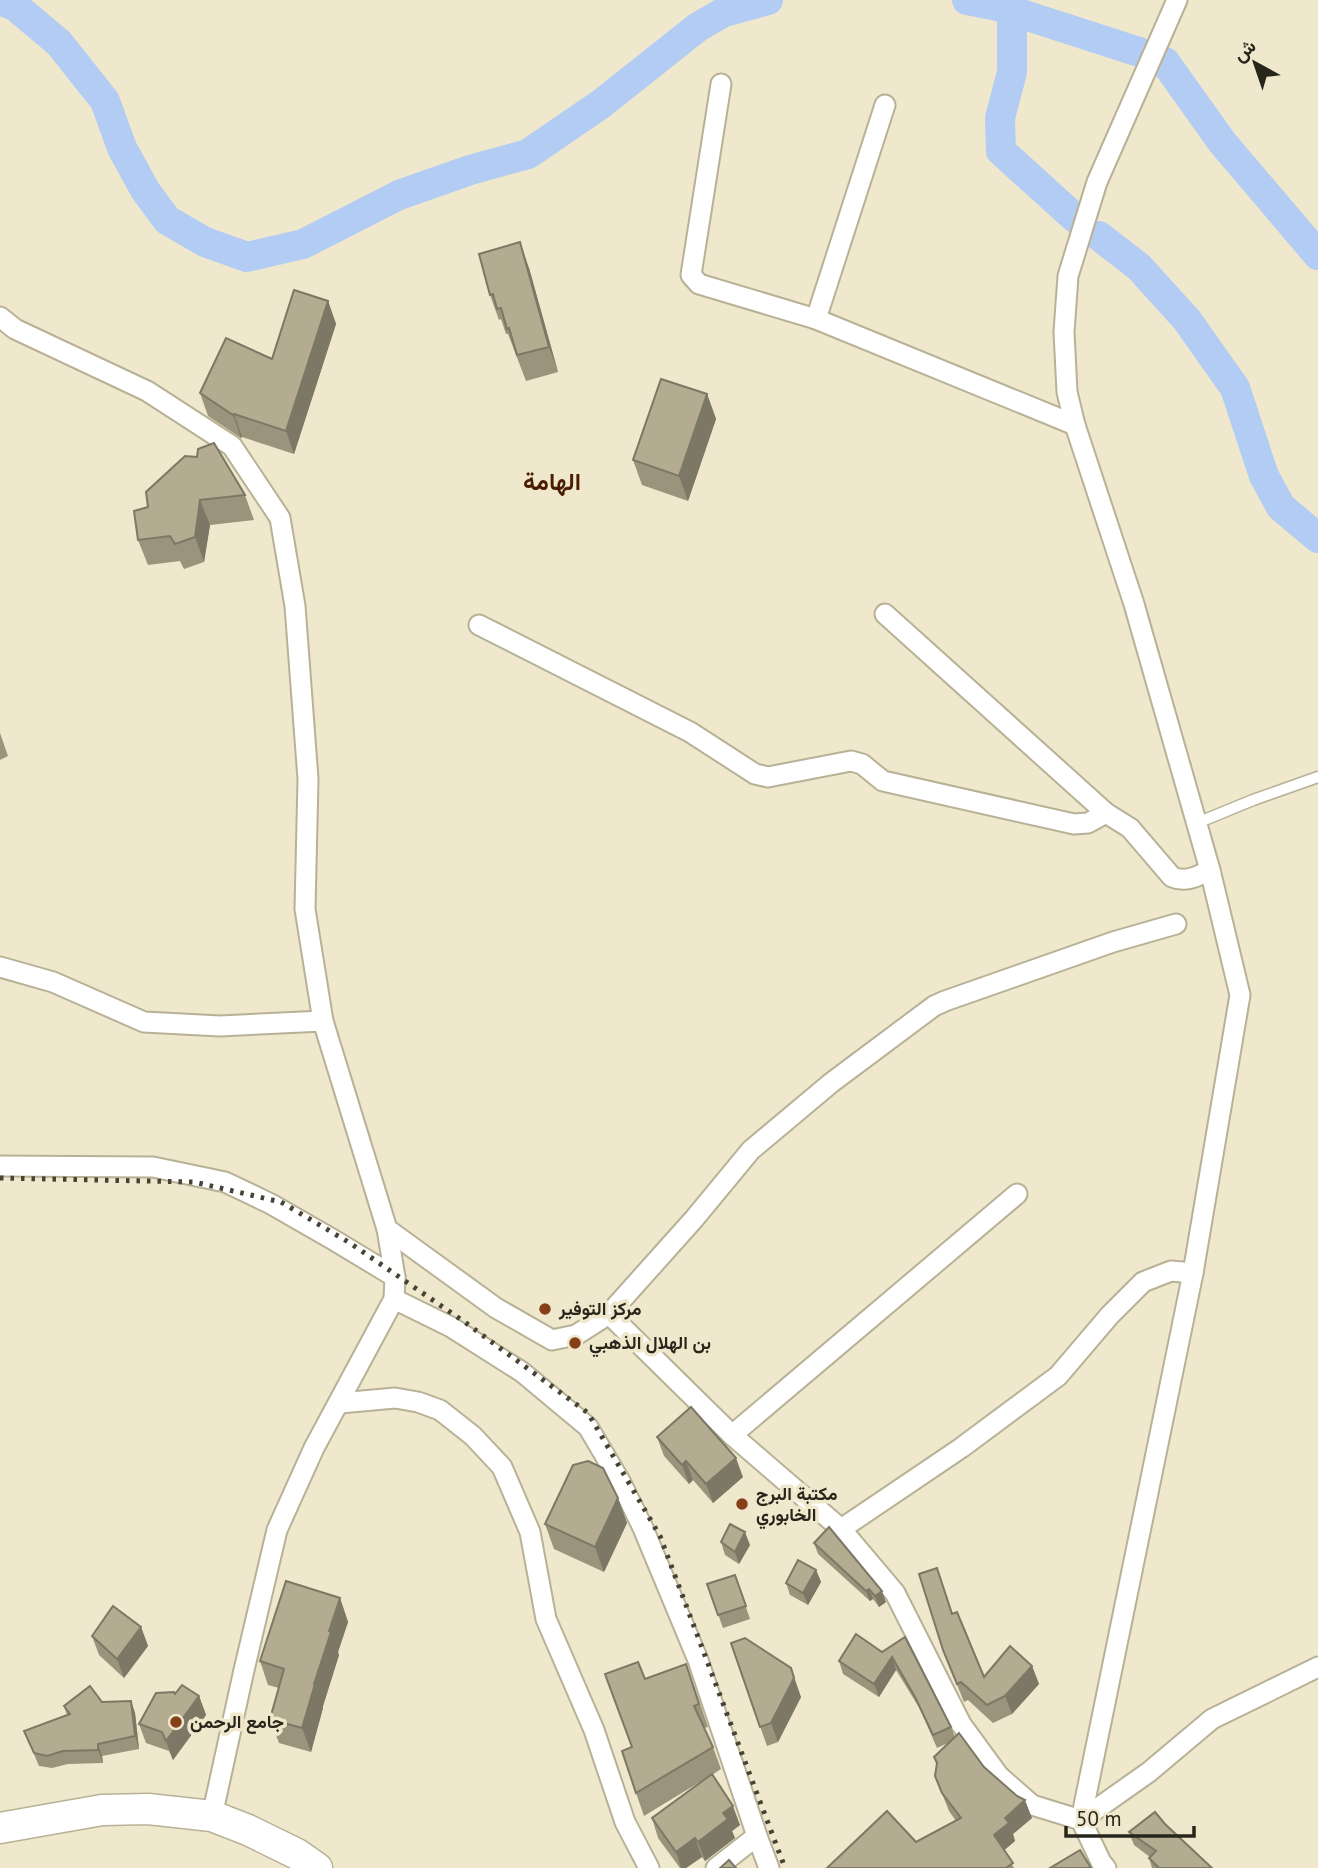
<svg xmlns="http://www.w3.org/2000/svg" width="1318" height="1868" font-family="'PT Sans',Vazirmatn,sans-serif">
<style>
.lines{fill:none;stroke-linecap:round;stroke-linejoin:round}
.river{stroke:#b3ccf3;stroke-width:30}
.lane-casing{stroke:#b8b196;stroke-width:13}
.street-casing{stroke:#b8b196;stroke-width:23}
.primary-casing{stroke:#b8b196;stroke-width:33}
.lane{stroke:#fff;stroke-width:10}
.street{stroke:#fff;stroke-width:19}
.primary{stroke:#fff;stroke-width:30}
.rail{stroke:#464235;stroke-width:5;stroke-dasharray:3.5 7;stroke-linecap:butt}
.wall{fill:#9a947d}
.shaded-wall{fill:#7d7866}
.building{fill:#b3ac91;stroke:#7d7866;stroke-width:2}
.poi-dot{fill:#854019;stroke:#efe8cc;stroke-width:2.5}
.labels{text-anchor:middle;stroke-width:7;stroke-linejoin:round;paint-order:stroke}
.poi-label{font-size:18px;font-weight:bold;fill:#28251b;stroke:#efe8cc;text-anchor:start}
.district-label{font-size:24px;font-weight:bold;fill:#4a1c00;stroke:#efe8cc}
</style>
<rect width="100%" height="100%" fill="#efe8cc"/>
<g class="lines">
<!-- river -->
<g class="river">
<path d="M0,0L15,6L59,43L105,101L122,148L145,190L167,220L205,242L247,257L303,244L399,195L470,170L528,154L601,104L698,27L724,12L768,0"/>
<path d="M967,0L998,6L1012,11V72L1000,118L1001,151L1075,218"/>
<path d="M1012,11L1139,52"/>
<path d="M1165,62L1222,142L1318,255"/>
<path d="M1099,236L1139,267L1187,320L1235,388L1264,476L1281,507L1318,538"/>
</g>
<!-- lane casing -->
<g class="lane-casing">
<path id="lane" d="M1197,823L1253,800L1318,777"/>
</g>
<!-- street casing -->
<g class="street-casing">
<g id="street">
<path d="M721,84L691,275L699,284L816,319L1075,425"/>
<path d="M0,317L15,329L147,391L232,446L280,518L295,606L308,779L305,909L323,1021L387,1229L496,1308L552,1340L576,1335L609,1314L694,1219L751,1150L831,1083L934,1006L945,1001L1113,942L1176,924"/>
<path d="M816,319L885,105"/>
<path d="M885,614L1106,813L1130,828L1172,877C1186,883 1198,876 1210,870"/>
<path d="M479,625L690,732L755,774L768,777L851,761L862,764L883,781L1074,824L1088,823L1106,813"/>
<path d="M0,967L53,982L144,1022L220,1026L323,1021"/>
<path d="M0,1166L153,1167L225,1182L271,1204L332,1239L395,1277"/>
<path d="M394,1299L451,1327L522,1372L588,1427L620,1481L643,1528L698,1660L757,1836L769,1868"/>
<path d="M609,1314L732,1435L841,1529L895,1593L961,1724L999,1776L1032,1805L1081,1820L1149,1772L1212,1719L1318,1667"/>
<path d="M340,1403L395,1398L418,1402L440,1410L473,1436L502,1467L530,1532L546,1619L594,1730L625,1822L649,1868"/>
<path d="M732,1435L1017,1194"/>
<path d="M841,1529L961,1448L1058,1376L1110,1315L1143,1282L1171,1271L1193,1273"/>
<path d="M212,1816L244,1670L277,1530L314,1448L394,1299L395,1277L387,1229"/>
<path d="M716,1868L757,1836"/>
<path d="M1106,1868L1101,1862L1081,1820L1193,1273L1240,995L1210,870L1134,604L1075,425L1067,392L1064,332L1068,276L1097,182L1177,0"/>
</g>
</g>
<!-- primary casing -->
<g class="primary-casing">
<path id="primary" d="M0,1828L102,1810L148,1809L212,1816L248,1830L297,1854L317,1868"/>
</g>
<!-- lane -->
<use href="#lane" class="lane"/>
<!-- street -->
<use href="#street" class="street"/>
<!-- primary -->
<use href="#primary" class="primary"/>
<!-- rail -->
<path class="rail" d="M0,1178L194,1182L281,1202L350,1243L466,1323L588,1413L660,1536L785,1868"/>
</g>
<!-- wall -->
<g class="wall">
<path d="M529,268L558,372L526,381L508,334H506L501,319L499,320L490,295Z"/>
<path d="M328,301L336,324L294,454L242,437L241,438L208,416L200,393L272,359Z"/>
<path d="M707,394L716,419L688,501L642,485L633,460Z"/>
<path d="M245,495L254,520L210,525L204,562L184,569L180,561L148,565L138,540L148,507Z"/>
<path d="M0,733L8,756L0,760Z"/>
<path d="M657,1437L743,1477L713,1503L693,1480L689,1484L664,1456Z"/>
<path d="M618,1498L627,1523L604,1572L554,1549L545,1524Z"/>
<path d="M721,1542L750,1545L739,1564L725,1555Z"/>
<path d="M814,1543L886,1602L879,1607L873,1599L870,1601L818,1554Z"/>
<path d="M937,1568L953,1614L984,1677L1032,1666L1039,1684L1012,1714L993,1723L968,1700L964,1702L943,1650Z"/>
<path d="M816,1570L821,1582L808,1605L790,1595L786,1583Z"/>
<path d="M735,1575L750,1619L723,1628L707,1584Z"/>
<path d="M340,1598L348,1622L338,1652L339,1655L323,1706V1708L311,1752L279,1743L270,1719L279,1688L268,1685L260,1661Z"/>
<path d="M141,1627L148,1646L124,1678L99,1655L92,1636Z"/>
<path d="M905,1637L951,1727L955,1737L1032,1818L1013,1834L1015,1841L1004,1850L1014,1868H827L916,1842L956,1821L949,1811L935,1776L937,1765L934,1757L948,1743L937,1748L920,1709L896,1670L879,1697L843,1674L839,1661L882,1652Z"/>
<path d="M731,1643L801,1697L778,1742L767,1746Z"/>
<path d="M645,1679L694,1686L708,1727L704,1728L713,1747L721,1769L712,1775L740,1825L732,1831L735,1838L705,1861L702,1857L686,1868H680L658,1838L652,1818L708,1777L644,1816L636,1793L632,1747Z"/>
<path d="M175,1694L199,1696L206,1715L173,1760L169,1751L146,1743L139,1724Z"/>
<path d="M131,1701L135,1713L139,1749L102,1756L103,1763L68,1764L52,1768L39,1766L24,1731L67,1715L64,1706L102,1702Z"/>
<path d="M1165,1824L1212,1868H1152L1149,1858L1150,1857L1134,1845L1129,1832Z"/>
</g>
<!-- shaded-wall -->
<g class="shaded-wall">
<path d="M520,242L529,268L558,372L549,347Z"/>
<path d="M328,301L336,324L294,454L286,431Z"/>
<path d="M707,394L716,419L688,501L679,476Z"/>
<path d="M234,414L242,437L241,438L233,415Z"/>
<path d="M200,500L210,525L204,562L195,537Z"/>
<path d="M736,1458L743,1477L713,1503L706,1484Z"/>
<path d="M686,1461L693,1480L689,1484L682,1465Z"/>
<path d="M618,1498L627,1523L604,1572L595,1547Z"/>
<path d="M745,1532L750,1545L739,1564L735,1552Z"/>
<path d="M816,1570L821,1582L808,1605L803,1593Z"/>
<path d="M869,1589L873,1599L870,1601L866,1591Z"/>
<path d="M882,1591L886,1602L879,1607L875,1596Z"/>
<path d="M340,1598L348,1622L338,1652L339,1655L323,1706V1708L311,1752L302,1728L314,1684Z"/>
<path d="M141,1627L148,1646L124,1678L117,1659Z"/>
<path d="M892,1657L896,1670L879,1697L874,1684Z"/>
<path d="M1032,1666L1039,1684L1012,1714L1005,1696Z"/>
<path d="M791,1668L801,1697L778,1742L771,1723Z"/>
<path d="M199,1696L206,1715L173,1760L166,1741Z"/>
<path d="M131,1701L135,1713L139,1749L135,1736Z"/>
<path d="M98,1744L102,1756L103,1763L98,1750Z"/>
<path d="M1025,1800L1032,1818L1013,1834L1015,1841L1001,1853L994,1835L1005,1818Z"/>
<path d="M733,1806L740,1825L732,1831L735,1838L705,1861L698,1842L723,1813Z"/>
<path d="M695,1838L702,1857L686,1868H681L676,1852Z"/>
</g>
<!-- building -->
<g class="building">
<path d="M520,242L549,347L517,355L509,328L507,329L501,308L497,309L493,294L490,295L479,254Z"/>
<path d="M294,290L328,301L286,431L234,414L233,415L200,393L226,338L272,359Z"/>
<path d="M661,379L707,394L679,476L633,460Z"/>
<path d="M214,443L245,495L200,500L195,537L175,544L170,536L138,540L134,511L148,507L146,492L185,456L197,457L198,449Z"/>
<path d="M691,1407L736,1458L706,1484L686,1461L682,1465L657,1437Z"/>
<path d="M588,1461L603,1468L618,1498L595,1547L545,1524L573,1465Z"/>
<path d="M730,1524L745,1532L735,1552L721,1542Z"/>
<path d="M829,1527L882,1591L875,1596L869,1589L866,1591L814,1543Z"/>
<path d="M798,1560L816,1570L803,1593L786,1583Z"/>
<path d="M937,1568L952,1614L957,1612L984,1677L1010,1646L1032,1666L1005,1696L987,1705L961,1682L957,1684L943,1650L919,1574Z"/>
<path d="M735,1575L746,1606L718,1615L707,1584Z"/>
<path d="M286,1581L340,1598L329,1631L331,1632L314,1684H315L302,1728L270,1719L284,1669L260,1661Z"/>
<path d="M113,1606L141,1627L117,1659L92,1636Z"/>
<path d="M856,1634L882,1652L905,1637L951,1727L933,1735L915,1697L892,1657L874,1684L839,1661Z"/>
<path d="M745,1638L791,1668L794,1678L771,1723L760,1727L731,1643Z"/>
<path d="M638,1662L645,1679L686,1664L699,1704L694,1706L713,1747L636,1793L622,1751L632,1747L605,1674Z"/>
<path d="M182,1685L199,1696L166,1741L162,1732L139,1724L156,1693L174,1692L175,1694Z"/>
<path d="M90,1686L102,1702L131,1701L135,1736L98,1744V1750L63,1751L47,1756L34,1753L24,1731L70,1714L64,1706Z"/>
<path d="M959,1733L984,1767L1017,1796L1025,1800L1005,1818L1009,1823L994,1835L1013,1863L1006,1868H827L887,1811L916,1842L961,1818L942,1793L935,1776L937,1763L934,1757Z"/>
<path d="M712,1774L733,1806L723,1813L728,1819L698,1842L695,1838L676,1852L652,1818Z"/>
<path d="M1155,1812L1165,1824L1212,1868H1159L1149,1858L1156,1851L1129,1832Z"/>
<path d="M1080,1850L1091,1868H1050Z"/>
<path d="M729,1860L736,1868H720Z"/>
</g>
<!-- markers -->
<g class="poi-dot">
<circle cx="545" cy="1309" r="7"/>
<circle cx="575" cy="1343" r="7"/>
<circle cx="742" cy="1504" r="7"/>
<circle cx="176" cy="1722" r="7"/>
</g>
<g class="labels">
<!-- poi labels -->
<g class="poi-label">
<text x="559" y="1315">مركز التوفير</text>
<text x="589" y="1349">بن الهلال الذهبي</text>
<text x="756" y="1500">مكتبة البرج<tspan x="756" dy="21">الخابوري</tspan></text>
<text x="190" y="1728">جامع الرحمن</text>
</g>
<!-- district labels -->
<g class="district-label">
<text x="552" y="490">الهامة</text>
</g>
</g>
<!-- north arrow -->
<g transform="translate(1255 63) rotate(320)" stroke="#efe8cc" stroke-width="5" paint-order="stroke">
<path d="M0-5L12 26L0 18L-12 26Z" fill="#28251b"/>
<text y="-10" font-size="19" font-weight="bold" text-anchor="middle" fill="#28251b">ش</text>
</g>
<!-- scale -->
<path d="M1066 1826v10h128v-10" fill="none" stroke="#28251b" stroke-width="3.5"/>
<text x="1076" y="1826" font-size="21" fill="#28251b" stroke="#efe8cc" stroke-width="5" paint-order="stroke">50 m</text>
</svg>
